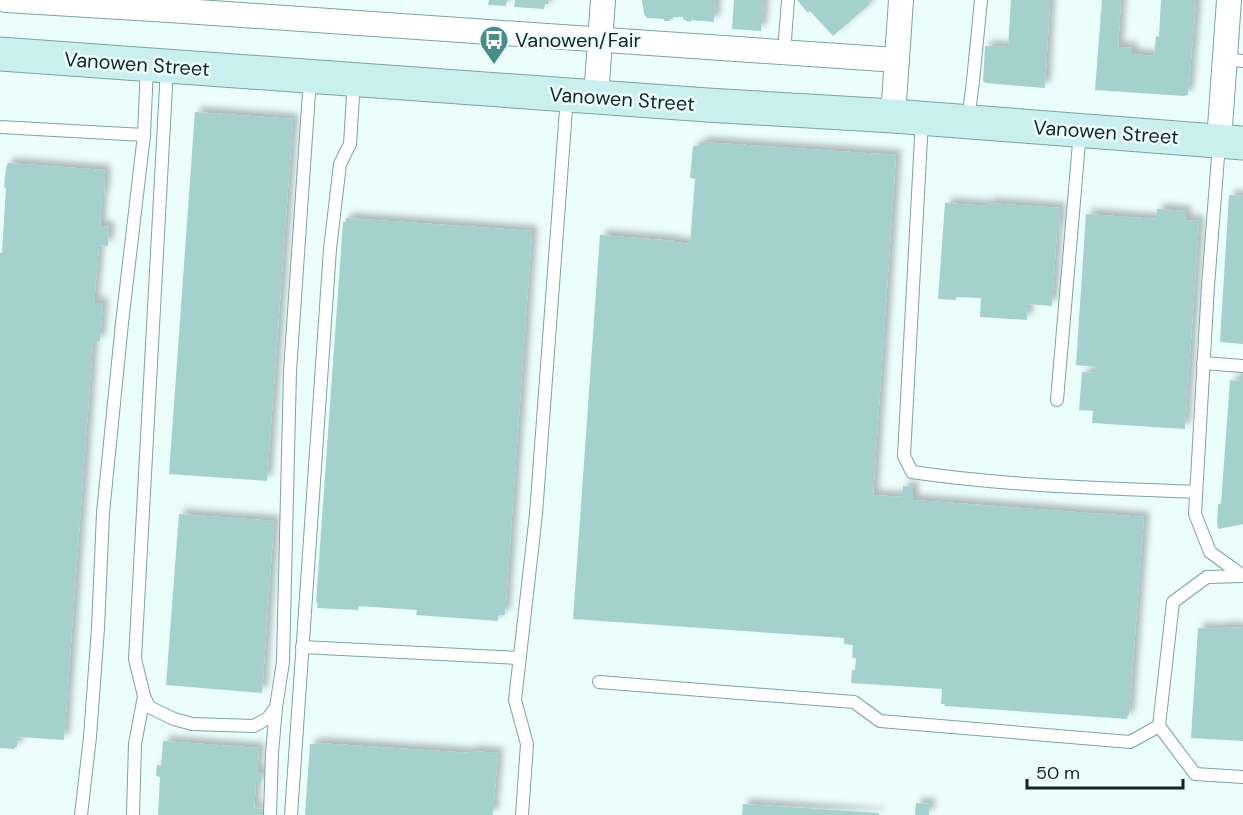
<svg xmlns="http://www.w3.org/2000/svg" width="1243" height="815" font-family="'DM Sans',sans-serif">
<style>
.building{fill:#a4d1ce;filter:url(#shadow)}
.lines{fill:none;stroke-linecap:round;stroke-linejoin:round}
.lane-casing{stroke:#79a4a2;stroke-width:14}
.street-casing{stroke:#79a4a2;stroke-width:26}
.secondary-casing{stroke:#79a4a2;stroke-width:35}
.lane{stroke:#fff;stroke-width:12}
.street{stroke:#fff;stroke-width:24}
.secondary{stroke:#c9f0ee;stroke-width:33}
.labels{text-anchor:middle;stroke-width:5;stroke-linejoin:round;paint-order:stroke}
.poi-label{font-size:20px;fill:#122423;stroke:#ecfefc;text-anchor:start}
.street-label{font-size:20px;fill:#122423;stroke:#ecfefc}
</style>
<defs>
<filter id="shadow"><feDropShadow dx="5.5" dy="-5.5" stdDeviation="3" flood-color="#0004"/></filter>
</defs>
<rect width="100%" height="100%" fill="#ecfefc"/>
<!-- building -->
<g class="building">
<path d="M489,0H507L506,6L488,5Z"/>
<path d="M515,0H548V4H545L544,9L514,7Z"/>
<path d="M642,0H716L714,22L691,20V22L686,21V20H683V17H673V19H670V21H664V19L647,18L644,14L643,5H642Z"/>
<path d="M734,0H764L761,31L732,29Z"/>
<path d="M797,0H867L870,4L833,36L810,11L808,13Z"/>
<path d="M1011,0H1050L1045,88L986,83L983,81L985,46L1008,47Z"/>
<path d="M1102,0H1121L1118,47L1132,48V54L1154,56L1156,36L1159,37L1161,0H1196L1188,95L1184,96L1095,90Z"/>
<path d="M195,112L293,119L267,481L169,474Z"/>
<path d="M701,142L896,155L873,495L902,497L903,486L913,487V500L1144,517L1129,715H1128L1127,719L944,706L945,704H941L942,689L851,683L852,670H855L856,658H852L853,645L844,644V638L573,619L600,235L675,241L674,242L690,244L695,179L690,178L693,146H701Z"/>
<path d="M8,163L104,170L105,176L104,195H102L100,226L109,227L108,246L99,245L94,303H103L100,341H93L64,740L18,737L17,747H15V749L0,748V253H2L6,188H4L6,168Z"/>
<path d="M1229,195L1243,196V344L1220,342Z"/>
<path d="M945,203L988,206V203L1060,208L1059,231L1057,230L1052,306L1028,304L1027,320L980,317L981,298L956,297V300L938,299Z"/>
<path d="M1157,209L1186,211L1185,220L1199,221L1185,429L1092,423L1093,411L1079,410L1082,372L1096,373V367L1076,365L1086,214L1156,219Z"/>
<path d="M346,218L532,231L505,615H498V621L416,615L417,610L359,606L358,610L317,608L318,603H316L343,222H346Z"/>
<path d="M1241,369H1243V524L1219,529L1217,525L1218,504H1221L1230,380L1240,381Z"/>
<path d="M179,514L274,521L262,693L166,685Z"/>
<path d="M1220,627L1243,628V741L1191,738L1198,628L1220,629Z"/>
<path d="M163,741L259,748L257,772H262L261,783H256L254,808L265,809V815H158L160,777L156,776L157,765L161,766Z"/>
<path d="M317,743L471,753V751L498,753L494,801H489L494,803L493,815H305L310,744H317Z"/>
<path d="M916,803L930,804L929,815H915Z"/>
<path d="M743,804L879,813V815H742Z"/>
</g>
<g class="lines">
<!-- lane casing -->
<g class="lane-casing">
<g id="lane">
<path d="M784,53L788,0"/>
<path d="M1224,59L1243,61"/>
<path d="M167,68L135,659L144,696L149,707L174,719L192,724L254,726L268,718L276,707L283,662L290,371L310,78"/>
<path d="M922,119L904,456L912,472C1006,486 1102,488 1196,492"/>
<path d="M968,121L973,81L981,0"/>
<path d="M0,127L144,135L147,66"/>
<path d="M1219,144L1208,286L1195,514L1210,552L1243,576"/>
<path d="M1203,363L1243,366"/>
<path d="M1057,400L1080,131"/>
<path d="M1243,576L1207,577L1173,602L1159,726L1195,774L1243,777"/>
<path d="M302,647L520,658"/>
<path d="M599,682L854,702L880,721L1130,742L1159,726"/>
<path d="M81,815L90,737L98,628L103,513L122,323L144,135"/>
<path d="M133,815L135,744L144,696"/>
<path d="M270,815L272,753L276,708"/>
<path d="M291,815L330,249L340,164L350,144L354,80"/>
<path d="M522,815L527,744L515,700L536,514L567,96"/>
</g>
</g>
<!-- street casing -->
<g class="street-casing">
<g id="street">
<path d="M6,0L169,10L897,60"/>
<path d="M596,97L603,0"/>
<path d="M893,116L901,0"/>
<path d="M1219,141L1229,0"/>
</g>
</g>
<!-- secondary casing -->
<g class="secondary-casing">
<path id="secondary" d="M0,54L707,105L893,116L1243,143"/>
</g>
<!-- lane -->
<use href="#lane" class="lane"/>
<!-- street -->
<use href="#street" class="street"/>
<!-- secondary -->
<use href="#secondary" class="secondary"/>
</g>
<!-- icons -->
<defs>
<g id="bus-pin" transform="scale(1.5)"><path d="M0 17L-7.5 6A9.5 9.5 0 1 1 7.5 6Z" fill="#478e8b" stroke="#ecfefc"/><path d="M-5-6H5V4H4V6H2V4H-2V6H-4V4H-5ZM-3.5-4V0h7V-4ZM-3.5 1.2v1.5H-2V1.2ZM2 1.2v1.5H3.5V1.2Z" fill="#fff"/></g>
</defs>
<g fill-rule="evenodd">
<use href="#bus-pin" x="494" y="40"/>
</g>
<g class="labels">
<!-- poi labels -->
<g class="poi-label">
<text x="515" y="47">Vanowen/Fair</text>
</g>
<!-- street labels -->
<g class="street-label">
<text transform="translate(137 64) rotate(4)" y="7">Vanowen Street</text>
<text transform="translate(622 99) rotate(4)" y="7">Vanowen Street</text>
<text transform="translate(1106 132) rotate(4)" y="7">Vanowen Street</text>
</g>
</g>
<!-- scale -->
<path d="M1027 779v9h156v-9" fill="none" stroke="#122423" stroke-width="3"/>
<text x="1036" y="779" font-size="18" fill="#122423" stroke="#ecfefc" stroke-width="4.5" paint-order="stroke">50 m</text>
</svg>
